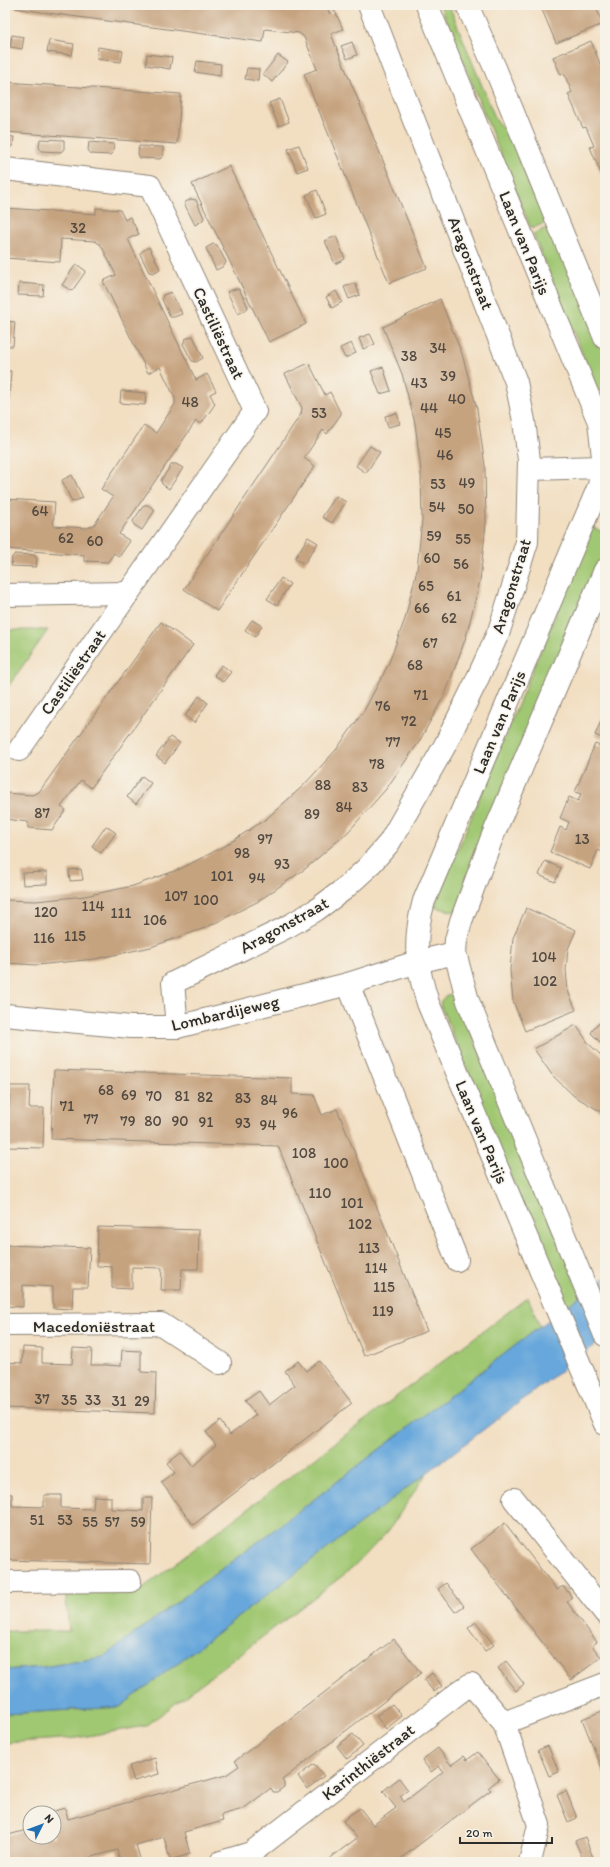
<svg xmlns="http://www.w3.org/2000/svg" width="610" height="1867" font-family="Itim,sans-serif">
<style>
.green{fill:#a0c772;stroke:#66794e}
.water{fill:#68a7db;stroke:#4a6983}
.building{fill:#c6a37f}
.lines{fill:none;stroke-linecap:round;stroke-linejoin:round}
.minor-casing{stroke:#8e8476;stroke-width:24}
.minor{stroke:#fff;stroke-width:22}
.labels{text-anchor:middle;stroke-width:3;stroke-linejoin:round;paint-order:stroke}
.number-label{font-size:15px;fill:#524940}
.street-label{font-size:17px;fill:#2b2b2b;stroke:#f7f3e8}
</style>
<rect width="100%" height="100%" fill="#f7f3e8"/>
<filter id="ink" filterUnits="userSpaceOnUse"><feTurbulence type="fractalNoise" baseFrequency=".025" numOctaves="2"/><feDisplacementMap in="SourceGraphic" scale="8" xChannelSelector="R" yChannelSelector="G"/><feConvolveMatrix kernelMatrix="1 2 1 2 8 2 1 2 1" color-interpolation-filters="sRGB"/></filter>
<filter id="wash" filterUnits="userSpaceOnUse"><feTurbulence type="fractalNoise" baseFrequency=".012" numOctaves="4" result="noise"/><feDisplacementMap in="SourceGraphic" scale="16" xChannelSelector="R" yChannelSelector="G"/><feGaussianBlur stdDeviation="0.9" result="paint"/><feColorMatrix in="noise" values="0 0 0 0 0 0 0 0 0 0 0 0 0 0 0 0 0 1.4 0 .05"/><feComposite in="paint" operator="in"/></filter>
<g filter="url(#wash)">
<rect width="100%" height="100%" fill="#f2dec1"/>
<!-- green -->
<g class="green">
<path d="M440,5H449L496,120L524,154L552,220L531,229Z"/>
<path d="M554,224L605,352V390L598,392L533,234Z"/>
<path d="M592,527L605,533V553L456,912L434,907Z"/>
<path d="M5,630H48L5,691Z"/>
<path d="M446,995H455L457,998L581,1296L565,1308L440,1004L441,1001Z"/>
<path d="M528,1297L540,1327L266,1536L103,1657L44,1667L5,1670V1631H69L65,1588L144,1587Z"/>
<path d="M428,1471L389,1530L354,1567L146,1726L76,1738L5,1743V1714L120,1707Z"/>
</g>
<!-- water -->
<path class="water" d="M605,1277V1337L120,1707L5,1714V1670L44,1667L103,1657L266,1536Z"/>
<g id="blocks">
<!-- building -->
<g class="building">
<path d="M16,5L301,6V5H326L330,14L335,11L343,29L331,34L427,268L389,283L304,74L317,69L304,37L299,33L265,29L263,42L41,12L15,8Z"/>
<path d="M540,5H595L603,24L556,43Z"/>
<path d="M12,35L24,37L22,49L10,47Z"/>
<path d="M49,40L74,44L72,55L47,52Z"/>
<path d="M591,41L605,76V183L590,147L594,146L586,127L583,128L568,94L572,92L568,83L564,73L561,75L553,57Z"/>
<path d="M352,42L357,55L347,59L341,46Z"/>
<path d="M98,47L123,51L121,62L97,59Z"/>
<path d="M147,54L172,57L170,69L146,65Z"/>
<path d="M278,55L288,62L272,82L263,74Z"/>
<path d="M197,61L221,64L220,76L195,72Z"/>
<path d="M247,68L259,69L258,81L245,79Z"/>
<path d="M5,82L181,94L177,144L5,132Z"/>
<path d="M280,99L289,122L279,126L269,103Z"/>
<path d="M5,136L14,137L13,145L10,148H5Z"/>
<path d="M40,139L64,140V149L61,152L41,151L39,147Z"/>
<path d="M89,142L114,144L113,152L110,155L91,154L88,150Z"/>
<path d="M299,145L308,168L297,172L288,149Z"/>
<path d="M139,146L163,147V156L160,159L140,158L138,154Z"/>
<path d="M229,166L306,324L269,342L192,184Z"/>
<path d="M317,190L326,214L316,218L306,195Z"/>
<path d="M191,199L196,200L204,218L202,221L195,225L184,203Z"/>
<path d="M5,208L96,214V208L120,210L125,220L130,217L139,234L128,239L162,310L196,380L207,374L216,391L210,394L215,404L201,424L196,421L119,534L130,541L119,557L114,553L108,562L84,561V555L5,549V499L55,502L53,526L87,528L94,525L113,497L101,489L144,425L156,433L175,404V398L160,367L148,373L103,281L116,275L101,245L95,241L61,239L60,262L5,258Z"/>
<path d="M336,236L345,259L335,264L325,241Z"/>
<path d="M213,244L217,245L226,262L224,266L216,270L206,248Z"/>
<path d="M149,247L160,269L153,273L149,272L140,254L142,251Z"/>
<path d="M76,264L86,271L72,291L62,285Z"/>
<path d="M19,283L44,285L43,296L18,295Z"/>
<path d="M355,283L360,295L349,299L344,287Z"/>
<path d="M235,289H239L248,307L246,310L238,314L227,292Z"/>
<path d="M336,291L342,302L332,308L326,297Z"/>
<path d="M171,292L182,314L174,317H170L162,299L163,295Z"/>
<path d="M440,299L462,354L477,409L485,466L486,523L480,581L466,637L446,692L419,742L386,789L348,832L305,869L257,902L205,928L151,947L95,959L37,965L5,963V900L36,901L85,896L133,886L180,869L225,846L266,819L303,786L336,750L365,709L388,665L405,619L417,570L422,520L421,471L415,423L402,374L383,327Z"/>
<path d="M5,321L15,322L13,346H5Z"/>
<path d="M370,334L375,344L363,349L359,338Z"/>
<path d="M193,336L203,358L196,362L192,361L183,344L185,339Z"/>
<path d="M351,343L356,353L345,358L340,348Z"/>
<path d="M309,363L325,395L330,392L341,414L327,434L323,430L304,458L315,466L217,611L184,589L301,414L302,408L285,374Z"/>
<path d="M383,367L391,391L380,394L371,371Z"/>
<path d="M5,371H11L9,399L5,398Z"/>
<path d="M121,391L146,393L145,405L120,403Z"/>
<path d="M397,413L400,424L388,427L385,416Z"/>
<path d="M5,420L8,421L6,444H5Z"/>
<path d="M370,446L380,452L366,473L356,466Z"/>
<path d="M172,464H176L183,468L169,489L162,484L161,480Z"/>
<path d="M72,475L83,498L72,502L62,480Z"/>
<path d="M336,496L346,502L332,523L322,517Z"/>
<path d="M144,505H148L155,510L142,530L134,525L133,521Z"/>
<path d="M308,537L318,543L304,564L295,558Z"/>
<path d="M15,554L34,555L37,559L36,567L11,566L12,557Z"/>
<path d="M281,578L290,584L277,605L267,599Z"/>
<path d="M252,620L262,626L255,637L245,630Z"/>
<path d="M161,622L193,645L91,788L81,780L61,807L66,810L52,830L28,828V822L5,819V793L32,795L39,792Z"/>
<path d="M222,665L231,672L223,682L214,675Z"/>
<path d="M199,696L208,703L194,723L185,716Z"/>
<path d="M604,714H605V853L598,850L590,869L550,852L560,827L566,830L569,822L560,818L569,797L578,801L581,794L575,792L595,744L601,746L604,739L595,735Z"/>
<path d="M170,737L180,743L165,763L156,756Z"/>
<path d="M142,776L151,783L136,804L127,797Z"/>
<path d="M106,826L116,833L101,853L92,846Z"/>
<path d="M545,861L561,868L555,882L539,875Z"/>
<path d="M81,869L83,880L70,881L69,870Z"/>
<path d="M47,872V884L23,885L22,873Z"/>
<path d="M526,908L576,930L568,949L566,970L568,991L576,1010L525,1031L513,1001L510,970L513,938Z"/>
<path d="M605,1021V1040L600,1042L591,1033L596,1025Z"/>
<path d="M576,1025L589,1044L605,1059V1114L574,1096L552,1075L534,1049Z"/>
<path d="M54,1070L292,1078V1094L314,1095L322,1115L337,1109L427,1331L364,1356L278,1146L51,1139Z"/>
<path d="M10,1086H30L29,1108H44L43,1148L5,1147V1107H9Z"/>
<path d="M98,1227L199,1230L198,1269H182L181,1290H161L162,1268L132,1267V1289L112,1288V1267L97,1266Z"/>
<path d="M5,1245L90,1248L88,1287H73L72,1309L53,1308V1287L23,1285V1307L5,1306Z"/>
<path d="M23,1347L42,1348V1363L72,1364L73,1348L92,1349L91,1365H106L121,1366L122,1350L141,1351V1372L156,1373L155,1413L5,1408V1362L22,1363Z"/>
<path d="M298,1361L306,1371L319,1361L352,1403L193,1525L161,1482L174,1472L166,1462L180,1451L191,1465L203,1456L216,1445L206,1432L220,1421L230,1435L256,1415L245,1401L259,1391L269,1405L295,1385L285,1371Z"/>
<path d="M5,1493L12,1494V1506L44,1507V1495H61V1508L93,1509L94,1496L111,1497V1509L143,1511V1498H152L150,1564L5,1560Z"/>
<path d="M505,1523L557,1590L561,1587H564L571,1596V1599L567,1602L597,1642L592,1646L601,1657L571,1680L471,1549Z"/>
<path d="M446,1583L464,1606L455,1612L438,1589Z"/>
<path d="M476,1622L494,1645L485,1651L468,1628Z"/>
<path d="M394,1639L421,1673L282,1780L284,1783V1787L277,1792H273L271,1788L243,1809L221,1815L223,1821L184,1832L190,1854L170,1860L164,1837L136,1845L141,1862H120L117,1850L89,1858L90,1862H5V1836L30,1829V1837H54V1813H46L65,1808L68,1819L226,1775L239,1766L235,1761Z"/>
<path d="M506,1661L524,1684L516,1691L498,1668Z"/>
<path d="M432,1673L442,1686L434,1692L424,1680Z"/>
<path d="M392,1704L402,1716L386,1729L376,1716Z"/>
<path d="M605,1710V1776L582,1719Z"/>
<path d="M353,1734L363,1746L347,1759L337,1746Z"/>
<path d="M548,1746L559,1772L549,1776L538,1750Z"/>
<path d="M438,1748L451,1765L464,1756L467,1760L478,1752L499,1779L488,1788L491,1790L396,1862H325L357,1838L343,1821L351,1814L360,1808L373,1825L396,1808L383,1791L399,1778L408,1790L400,1796L404,1802L443,1772L439,1766L431,1772L422,1760Z"/>
<path d="M155,1758L159,1774L134,1781L129,1766Z"/>
<path d="M314,1764L324,1776L307,1789L298,1776Z"/>
<path d="M566,1791L577,1818L568,1822L557,1795Z"/>
<path d="M585,1837L590,1850L595,1862H584L575,1841Z"/>
</g>
</g>
</g>
<g filter="url(#ink)">
<use href="#blocks" fill-opacity="0" stroke="#8e8476" stroke-width="1"/>
<g class="lines">
<!-- minor casing -->
<g class="minor-casing">
<g id="minor">
<path d="M427,5L599,422L603,457L599,486L424,901C413,939 416,966 428,1003L605,1424"/>
<path d="M467,5L495,68L605,338"/>
<path d="M5,169L150,186L255,411L19,750"/>
<path d="M529,469L602,467"/>
<path d="M605,570L491,840L461,921L456,940L455,953L468,1001L605,1335"/>
<path d="M5,595L128,593"/>
<path d="M348,984L457,1260"/>
<path d="M5,1015L131,1027H177L348,984L417,962L455,953"/>
<path d="M177,1027L173,983L287,927L316,910L343,890L367,868L389,843L444,747L475,684L499,631L527,542L529,460L524,421L516,382L369,5"/>
<path d="M5,1325L161,1324L220,1363"/>
<path d="M514,1499L605,1613"/>
<path d="M5,1582L130,1581"/>
<path d="M504,1723L605,1684"/>
<path d="M221,1862L251,1853L462,1690L471,1684L504,1723L539,1825L530,1862"/>
</g>
</g>
<!-- minor -->
<use href="#minor" class="minor"/>
</g>
</g>
<g class="labels">
<!-- number labels -->
<g class="number-label">
<text x="78" y="233">32</text>
<text x="438" y="353">34</text>
<text x="409" y="361">38</text>
<text x="448" y="381">39</text>
<text x="419" y="388">43</text>
<text x="457" y="404">40</text>
<text x="190" y="407">48</text>
<text x="429" y="413">44</text>
<text x="319" y="418">53</text>
<text x="443" y="438">45</text>
<text x="445" y="460">46</text>
<text x="467" y="488">49</text>
<text x="438" y="489">53</text>
<text x="437" y="512">54</text>
<text x="466" y="514">50</text>
<text x="40" y="516">64</text>
<text x="434" y="541">59</text>
<text x="66" y="543">62</text>
<text x="463" y="544">55</text>
<text x="95" y="546">60</text>
<text x="432" y="563">60</text>
<text x="461" y="569">56</text>
<text x="426" y="591">65</text>
<text x="454" y="601">61</text>
<text x="422" y="613">66</text>
<text x="449" y="623">62</text>
<text x="430" y="648">67</text>
<text x="415" y="670">68</text>
<text x="421" y="700">71</text>
<text x="383" y="711">76</text>
<text x="409" y="726">72</text>
<text x="393" y="747">77</text>
<text x="377" y="769">78</text>
<text x="323" y="790">88</text>
<text x="360" y="792">83</text>
<text x="344" y="812">84</text>
<text x="42" y="818">87</text>
<text x="312" y="819">89</text>
<text x="265" y="844">97</text>
<text x="582" y="844">13</text>
<text x="242" y="858">98</text>
<text x="282" y="869">93</text>
<text x="222" y="881">101</text>
<text x="257" y="883">94</text>
<text x="176" y="901">107</text>
<text x="206" y="905">100</text>
<text x="93" y="911">114</text>
<text x="46" y="917">120</text>
<text x="121" y="918">111</text>
<text x="155" y="925">106</text>
<text x="75" y="941">115</text>
<text x="44" y="943">116</text>
<text x="544" y="962">104</text>
<text x="545" y="986">102</text>
<text x="106" y="1095">68</text>
<text x="129" y="1100">69</text>
<text x="154" y="1101">70</text>
<text x="182" y="1101">81</text>
<text x="205" y="1102">82</text>
<text x="243" y="1103">83</text>
<text x="269" y="1105">84</text>
<text x="67" y="1111">71</text>
<text x="290" y="1118">96</text>
<text x="91" y="1124">77</text>
<text x="128" y="1126">79</text>
<text x="153" y="1126">80</text>
<text x="180" y="1126">90</text>
<text x="206" y="1127">91</text>
<text x="243" y="1128">93</text>
<text x="268" y="1130">94</text>
<text x="304" y="1158">108</text>
<text x="336" y="1168">100</text>
<text x="320" y="1198">110</text>
<text x="352" y="1208">101</text>
<text x="360" y="1229">102</text>
<text x="369" y="1253">113</text>
<text x="376" y="1273">114</text>
<text x="384" y="1292">115</text>
<text x="383" y="1316">119</text>
<text x="42" y="1404">37</text>
<text x="69" y="1405">35</text>
<text x="93" y="1405">33</text>
<text x="119" y="1406">31</text>
<text x="142" y="1406">29</text>
<text x="37" y="1525">51</text>
<text x="65" y="1525">53</text>
<text x="90" y="1527">55</text>
<text x="112" y="1527">57</text>
<text x="138" y="1527">59</text>
</g>
<!-- street labels -->
<g class="street-label">
<text transform="translate(525 243) rotate(68)" y="6">Laan van Parijs</text>
<text transform="translate(471 263) rotate(69)" y="6">Aragonstraat</text>
<text transform="translate(219 333) rotate(65)" y="6">Castiliëstraat</text>
<text transform="translate(511 586) rotate(-73)" y="6">Aragonstraat</text>
<text transform="translate(73 672) rotate(-55)" y="6">Castiliëstraat</text>
<text transform="translate(499 722) rotate(-67)" y="6">Laan van Parijs</text>
<text transform="translate(284 925) rotate(-29)" y="6">Aragonstraat</text>
<text transform="translate(225 1013) rotate(-13)" y="6">Lombardijeweg</text>
<text transform="translate(482 1132) rotate(67)" y="6">Laan van Parijs</text>
<text x="94" y="1332">Macedoniëstraat</text>
<text transform="translate(368 1762) rotate(-38)" y="6">Karinthiëstraat</text>
</g>
</g>
<!-- margin -->
<rect width="610" height="1867" fill="none" stroke="#f7f3e8" stroke-width="20"/>
<!-- north arrow -->
<g transform="translate(42 1825) rotate(48)"><circle r="19" fill="#f7f3e8" stroke="#a5a39c"/>
<path d="M0-3L7 15L0 10L-7 15Z" fill="#1f6fb2"/>
<text y="-6" font-size="11" font-weight="bold" text-anchor="middle" fill="#2b2b2b">N</text>
</g>
<!-- scale -->
<path d="M460 1837v6h92v-6" fill="none" stroke="#2b2b2b" stroke-width="2"/>
<text x="466" y="1837" font-size="12" fill="#2b2b2b" stroke="#f7f3e8" stroke-width="3" paint-order="stroke">20 m</text>
</svg>
